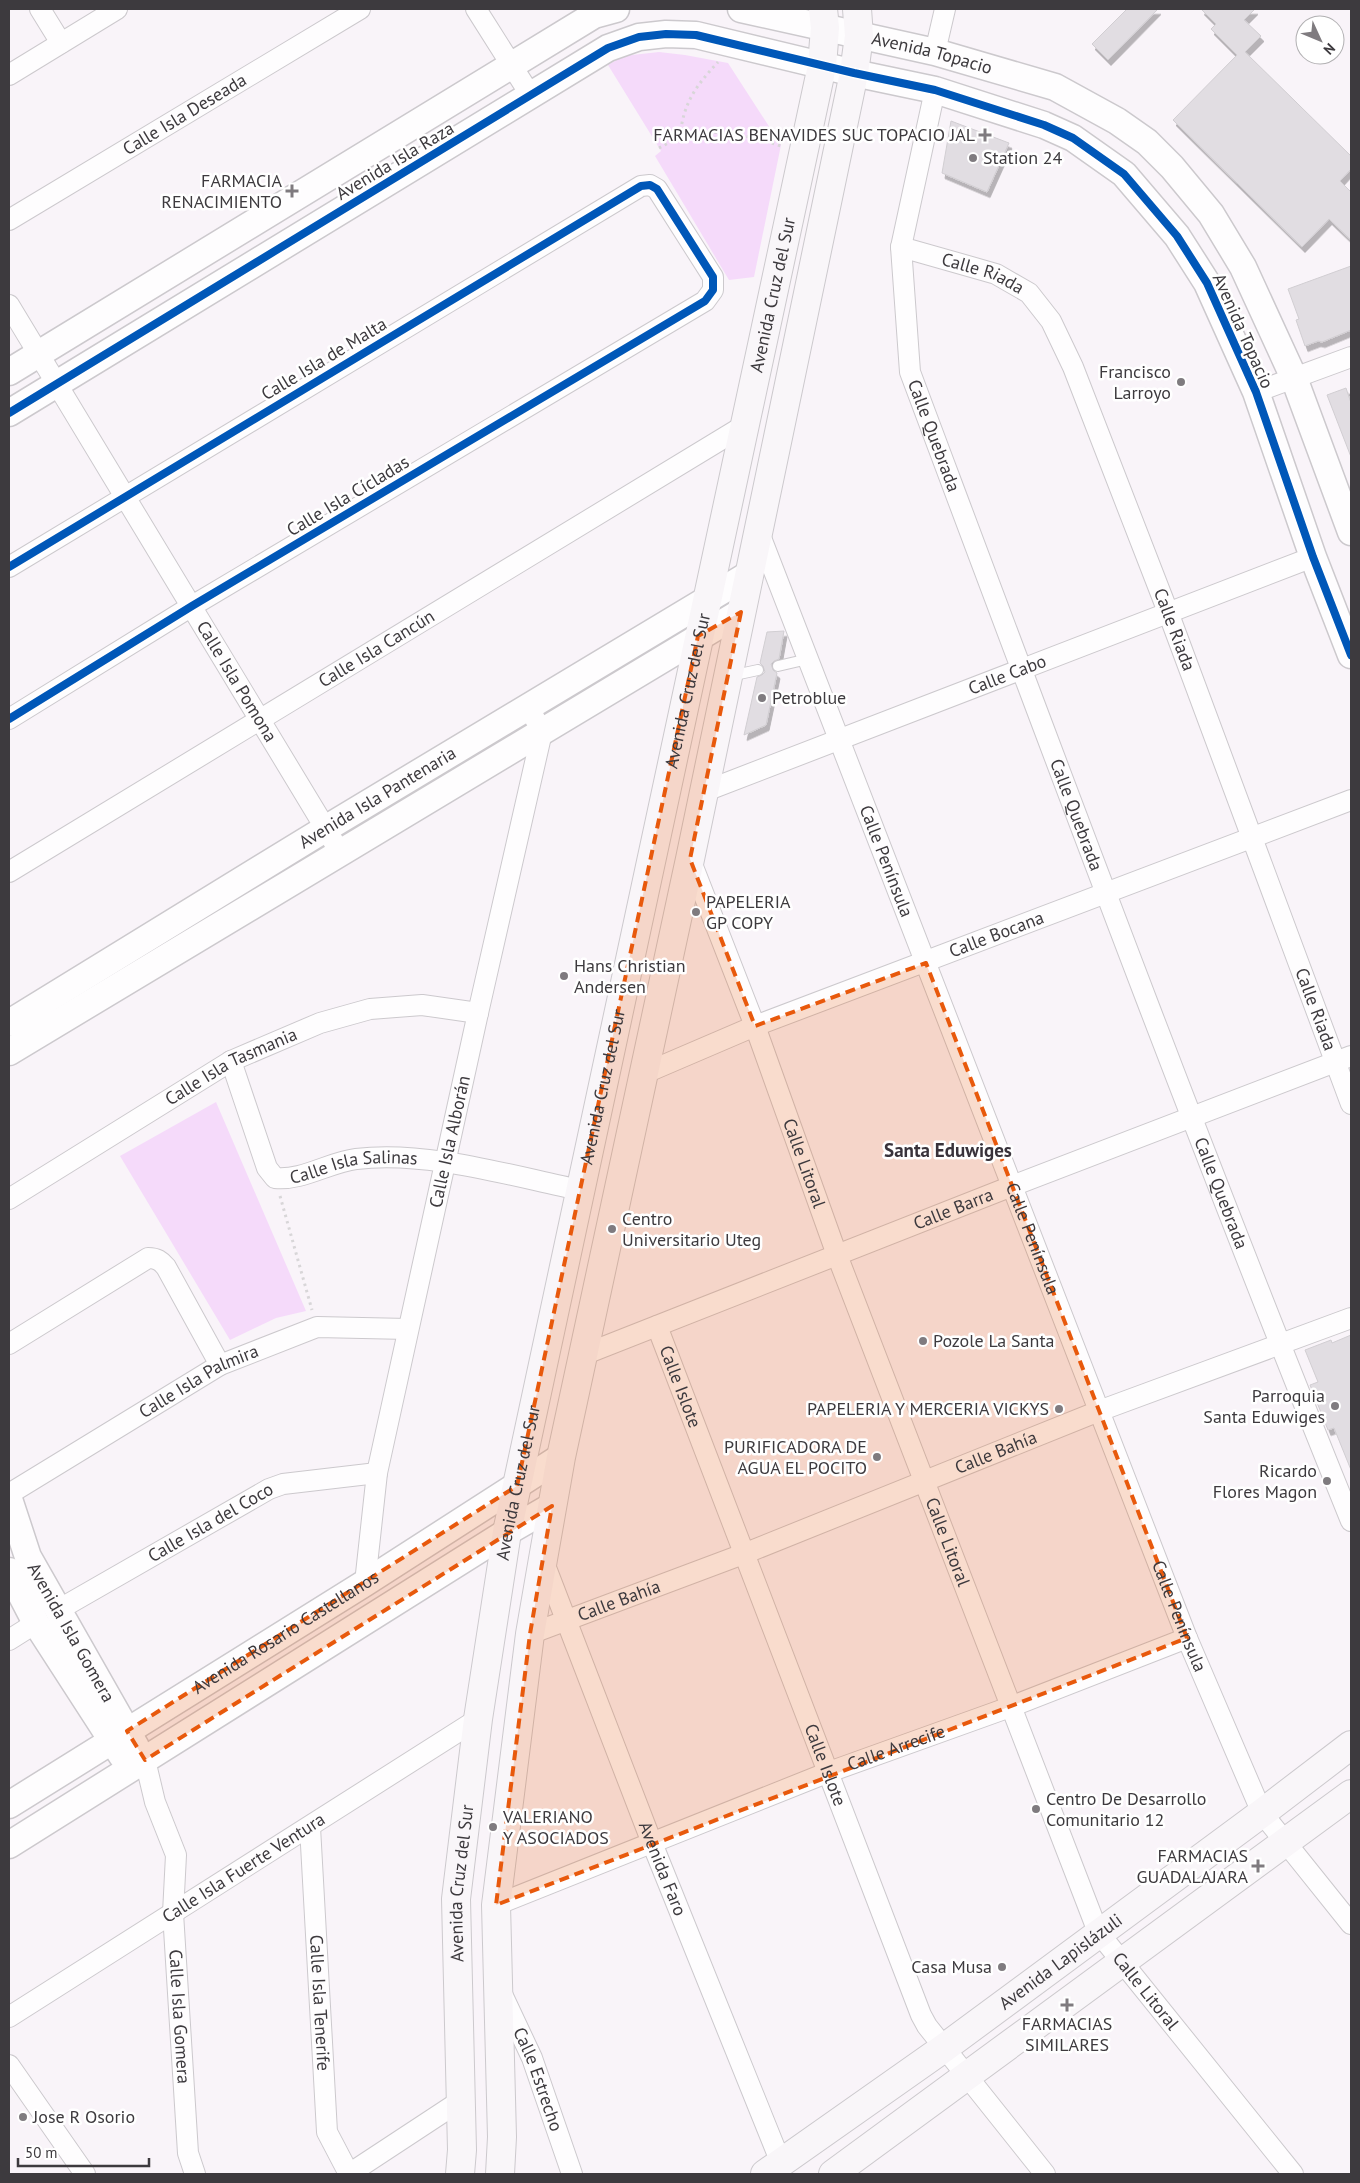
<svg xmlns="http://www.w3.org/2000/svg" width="1360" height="2183" font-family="'PT Sans',sans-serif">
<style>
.green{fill:#f5dafa}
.building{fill:#e1dde2;stroke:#d1ced2;filter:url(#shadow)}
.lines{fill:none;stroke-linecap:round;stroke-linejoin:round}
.service-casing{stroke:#ccc9cd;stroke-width:12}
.minor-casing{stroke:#ccc9cd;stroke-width:22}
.tertiary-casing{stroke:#ccc9cd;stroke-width:29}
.secondary-casing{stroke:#ccc9cd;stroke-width:30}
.path{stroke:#d8d6d8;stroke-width:3;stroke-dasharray:2.5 4;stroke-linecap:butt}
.service{stroke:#fefdfe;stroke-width:10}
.minor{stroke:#fefdfe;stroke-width:20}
.tertiary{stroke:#fefdfe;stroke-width:26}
.secondary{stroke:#f9f6f9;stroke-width:28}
.cycleway-casing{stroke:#fff;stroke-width:11}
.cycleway{stroke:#0057b8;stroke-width:8}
.marked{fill:#e8590c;fill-opacity:0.2;stroke:#e8590c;stroke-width:4;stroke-dasharray:10 6;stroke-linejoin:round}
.poi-dot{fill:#7f7b7f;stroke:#fff;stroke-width:2}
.labels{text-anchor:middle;stroke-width:5;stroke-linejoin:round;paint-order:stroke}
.street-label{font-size:18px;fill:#3d3a3e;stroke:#fff}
.poi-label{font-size:18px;fill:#3d3a3e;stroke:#fff;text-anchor:end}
.neighbourhood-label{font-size:19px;font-weight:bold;fill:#39333b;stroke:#fff}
</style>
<defs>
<filter id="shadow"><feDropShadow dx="3" dy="5.5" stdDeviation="0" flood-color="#0004"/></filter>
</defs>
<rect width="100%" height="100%" fill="#f9f4f9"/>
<!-- green -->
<g class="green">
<path d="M659,52L685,55L728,63L781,145L754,277L729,280L655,156L661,151L608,65L623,56Z"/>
<path d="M216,1102L306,1311L276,1318L230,1340L120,1156Z"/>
</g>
<!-- building -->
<g class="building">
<path d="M1127,9H1158L1108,60L1092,44Z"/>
<path d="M1201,9H1255L1244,20L1261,36L1245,52L1351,156V169L1340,181L1351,192V240L1329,219L1302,247L1173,120L1237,55L1211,29L1216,24Z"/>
<path d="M951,121L1009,143L987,192L942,173Z"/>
<path d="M1351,266V330L1322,342L1318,341L1305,346L1296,320L1299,319L1288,289Z"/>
<path d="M1346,388L1351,403V457L1327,395Z"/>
<path d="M784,631L779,659L774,661L771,664L773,670L777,673L766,725L744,735L757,677L762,675L765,672L763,666L760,663L767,632Z"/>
<path d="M1351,1335V1470L1334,1428L1328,1430L1310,1385L1318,1382L1305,1350L1331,1340L1332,1343Z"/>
</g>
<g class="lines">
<!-- service casing -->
<g class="service-casing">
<g id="service">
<path d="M778,666L808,659"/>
<path d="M730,676L758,670"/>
</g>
</g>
<!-- minor casing -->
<g class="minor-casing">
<g id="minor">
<path d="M40,9L61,43"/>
<path d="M476,9L531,96"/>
<path d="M935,52L945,9"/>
<path d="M9,75L117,9"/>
<path id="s1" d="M935,90L901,247L910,372C1054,756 1197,1141 1351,1521"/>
<path id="s2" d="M9,220L360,9"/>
<path id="s3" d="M901,247L996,274L1029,293L1051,321L1073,367L1168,612L1351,1104"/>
<path id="s4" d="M9,305L341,854"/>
<path d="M1256,392L1351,357"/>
<path id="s5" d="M758,530L1187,1638L1262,1813L1351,1924"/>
<path d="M9,567L641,186L650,185L657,189L713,277V290L705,301L192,606L9,719"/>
<path id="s6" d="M703,792L1313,557"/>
<path id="s7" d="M690,859L755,1026L837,1255L1098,1932L1293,2174"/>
<path id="s8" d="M9,872L745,425"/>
<path id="s9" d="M231,1061L267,1168L275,1178C302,1181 330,1162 356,1159C426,1150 511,1176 580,1190"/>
<path id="s10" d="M643,1074L755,1026L1351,800"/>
<path id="s11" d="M9,1199L231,1061L320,1023L370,1009L422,1005L478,1013"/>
<path id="s12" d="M657,1326L921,2015L927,2026L1045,2174"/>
<path d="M9,1344L148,1258C157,1258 161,1261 166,1267L220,1365"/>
<path id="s13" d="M583,1355L1012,1186L1351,1056"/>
<path id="s14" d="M9,1494L220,1365L317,1327L408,1329"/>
<path id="s15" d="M543,1560L652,1843L781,2163"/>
<path id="s16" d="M365,1583L377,1473L478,1013L542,732L528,706"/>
<path id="s17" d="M58,1610L269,1489L283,1484L377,1473"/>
<path id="s18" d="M530,1634L746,1553L1099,1411L1351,1318"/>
<path d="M9,1640L36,1623"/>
<path id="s19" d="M145,1760L155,1802L176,1855L173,1913L188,2153L195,2174"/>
<path id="s20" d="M310,1827L327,2132L349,2174"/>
<path id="s21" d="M496,1905L829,1772L1010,1707L1187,1638"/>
<path id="s22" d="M501,1992L532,2058L572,2174"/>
<path id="s23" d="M9,2017L478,1719"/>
<path d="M9,2065L85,2174"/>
<path d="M349,2174L460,2101"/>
</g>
</g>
<!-- tertiary casing -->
<g class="tertiary-casing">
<g id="tertiary">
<path id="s24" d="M741,9L935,52L1055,87L1117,121L1147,142L1172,167L1211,214L1243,267L1294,378L1351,532"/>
<path d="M9,372L594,15L616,9"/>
<path d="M9,413L608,48L639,37L666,34L696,35L854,73L935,90L1044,125L1073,138L1124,174L1177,236L1207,283L1256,392L1313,557L1351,655"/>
<path id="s25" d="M9,1023L325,829L748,575"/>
<path d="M9,1052L741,612"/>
<path id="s26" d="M9,1499L28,1557L136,1747"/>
<path d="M9,1571L36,1623L122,1756"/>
<path id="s27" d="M9,1805L365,1583L561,1457"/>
<path d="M9,1845L507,1532L552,1506"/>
</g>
</g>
<!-- secondary casing -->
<g class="secondary-casing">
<g id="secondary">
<path id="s28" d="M460,2174L462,2150L456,1899L478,1719L507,1532L822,66L825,28L823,9"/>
<path d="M500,2174L502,2137L496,1905L530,1634L543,1559L561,1457L690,859L854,73L859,36L857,9"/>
<path id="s29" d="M765,2174L944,2048L1262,1813L1351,1745"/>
<path d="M833,2174L1351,1794"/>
</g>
</g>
<!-- path -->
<g class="path">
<path d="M680,137C683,103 696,86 718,62"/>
<path d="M659,148C667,144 675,138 684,136C716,127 750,136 781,146"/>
<path d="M280,1196L312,1310"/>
</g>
<!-- service -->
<use href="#service" class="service"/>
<!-- minor -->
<use href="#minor" class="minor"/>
<!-- tertiary -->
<use href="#tertiary" class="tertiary"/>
<!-- secondary -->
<use href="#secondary" class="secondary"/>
<!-- cycleway casing -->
<g class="cycleway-casing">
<g id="cycleway">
<path d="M9,413L608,48L639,37L666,34L696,35L854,73L935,90L1044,125L1073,138L1124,174L1177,236L1207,283L1256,392L1313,557L1351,655"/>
<path d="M9,567L641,186L650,185L657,189L713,277V290L705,301L192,606L9,719"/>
</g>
</g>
<!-- cycleway -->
<use href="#cycleway" class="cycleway"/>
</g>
<!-- marked area -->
<path class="marked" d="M741,612L690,859L755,1026L926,963L1187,1638L496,1905L530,1634L552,1506L145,1760L127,1731L517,1486L698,636Z"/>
<!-- markers -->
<g class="poi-dot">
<path d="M982.5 127.5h5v5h5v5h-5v5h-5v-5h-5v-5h5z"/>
<circle cx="973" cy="158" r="5"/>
<path d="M289.5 183.5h5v5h5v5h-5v5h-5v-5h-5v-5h5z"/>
<circle cx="1181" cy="382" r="5"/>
<circle cx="762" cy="698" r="5"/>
<circle cx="696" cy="912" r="5"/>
<circle cx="564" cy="976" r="5"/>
<circle cx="612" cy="1229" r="5"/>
<circle cx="923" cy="1341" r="5"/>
<circle cx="1335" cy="1406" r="5"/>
<circle cx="1059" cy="1409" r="5"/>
<circle cx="877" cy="1457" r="5"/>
<circle cx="1327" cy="1481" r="5"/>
<circle cx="1036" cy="1809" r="5"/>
<circle cx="493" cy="1827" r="5"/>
<path d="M1255.5 1858.5h5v5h5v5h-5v5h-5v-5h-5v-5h5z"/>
<circle cx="1002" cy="1967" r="5"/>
<path d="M1064.5 1997.5h5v5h5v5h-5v5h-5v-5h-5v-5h5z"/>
<circle cx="23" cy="2117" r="5"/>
</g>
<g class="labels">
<!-- street labels -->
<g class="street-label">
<text dy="6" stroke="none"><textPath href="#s24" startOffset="196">Avenida Topacio</textPath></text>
<text dy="6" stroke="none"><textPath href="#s2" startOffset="205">Calle Isla Deseada</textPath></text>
<text transform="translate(395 161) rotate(-31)" y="6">Avenida Isla Raza</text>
<text dy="6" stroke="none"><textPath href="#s3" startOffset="86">Calle Riada</textPath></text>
<text dy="6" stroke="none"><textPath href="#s28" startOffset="1911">Avenida Cruz del Sur</textPath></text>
<text transform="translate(1243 331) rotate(66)" y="6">Avenida Topacio</text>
<text transform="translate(324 359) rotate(-31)" y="6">Calle Isla de Malta</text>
<text dy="6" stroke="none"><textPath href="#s1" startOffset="354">Calle Quebrada</textPath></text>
<text transform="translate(348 496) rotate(-31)" y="6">Calle Isla Cícladas</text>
<text dy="6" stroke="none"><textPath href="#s3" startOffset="505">Calle Riada</textPath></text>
<text dy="6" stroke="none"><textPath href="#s8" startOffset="430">Calle Isla Cancún</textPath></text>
<text dy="6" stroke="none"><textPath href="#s6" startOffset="326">Calle Cabo</textPath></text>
<text dy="6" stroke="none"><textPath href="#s4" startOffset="440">Calle Isla Pomona</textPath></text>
<text dy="6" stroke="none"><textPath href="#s28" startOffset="1506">Avenida Cruz del Sur</textPath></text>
<text dy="6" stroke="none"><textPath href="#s25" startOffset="432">Avenida Isla Pantenaria</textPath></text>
<text dy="6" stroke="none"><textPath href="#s1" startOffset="759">Calle Quebrada</textPath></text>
<text dy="6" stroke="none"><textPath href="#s5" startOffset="355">Calle Península</textPath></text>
<text dy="6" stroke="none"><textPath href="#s10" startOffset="380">Calle Bocana</textPath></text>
<text dy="6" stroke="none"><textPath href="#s3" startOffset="910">Calle Riada</textPath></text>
<text dy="6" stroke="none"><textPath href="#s11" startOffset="259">Calle Isla Tasmania</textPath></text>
<text dy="6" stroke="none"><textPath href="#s28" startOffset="1101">Avenida Cruz del Sur</textPath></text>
<text dy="6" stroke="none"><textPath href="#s16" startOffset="450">Calle Isla Alborán</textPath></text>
<text dy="6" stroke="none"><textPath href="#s7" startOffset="325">Calle Litoral</textPath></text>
<text dy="6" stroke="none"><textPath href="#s9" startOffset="206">Calle Isla Salinas</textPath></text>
<text dy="6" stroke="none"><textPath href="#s1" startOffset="1164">Calle Quebrada</textPath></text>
<text dy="6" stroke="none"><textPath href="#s13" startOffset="398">Calle Barra</textPath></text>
<text dy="6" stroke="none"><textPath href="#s5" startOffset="760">Calle Península</textPath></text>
<text dy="6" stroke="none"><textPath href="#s14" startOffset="221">Calle Isla Palmira</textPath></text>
<text dy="6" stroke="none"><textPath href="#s12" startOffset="65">Calle Islote</textPath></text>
<text dy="6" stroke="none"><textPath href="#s18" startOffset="500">Calle Bahía</textPath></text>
<text dy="6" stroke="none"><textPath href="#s28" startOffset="696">Avenida Cruz del Sur</textPath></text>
<text dy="6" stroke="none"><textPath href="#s17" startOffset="176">Calle Isla del Coco</textPath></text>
<text dy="6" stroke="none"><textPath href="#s7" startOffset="730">Calle Litoral</textPath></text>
<text dy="6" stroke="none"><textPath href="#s18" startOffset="95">Calle Bahía</textPath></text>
<text dy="6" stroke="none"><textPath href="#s5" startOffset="1165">Calle Península</textPath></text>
<text dy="6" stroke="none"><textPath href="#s26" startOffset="148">Avenida Isla Gomera</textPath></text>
<text dy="6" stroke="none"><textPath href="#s27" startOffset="326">Avenida Rosario Castellanos</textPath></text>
<text dy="6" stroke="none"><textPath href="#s21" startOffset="430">Calle Arrecife</textPath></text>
<text dy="6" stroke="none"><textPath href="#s12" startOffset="470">Calle Islote</textPath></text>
<text dy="6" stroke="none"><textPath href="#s23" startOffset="278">Calle Isla Fuerte Ventura</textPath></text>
<text dy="6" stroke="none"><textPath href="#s15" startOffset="331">Avenida Faro</textPath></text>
<text dy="6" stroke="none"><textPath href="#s28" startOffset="291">Avenida Cruz del Sur</textPath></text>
<text dy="6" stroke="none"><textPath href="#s29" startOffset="364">Avenida Lapislázuli</textPath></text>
<text dy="6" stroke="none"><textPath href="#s7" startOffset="1224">Calle Litoral</textPath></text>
<text dy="6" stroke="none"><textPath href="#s20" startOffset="176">Calle Isla Tenerife</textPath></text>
<text dy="6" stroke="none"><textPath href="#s19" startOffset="262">Calle Isla Gomera</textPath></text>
<text dy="6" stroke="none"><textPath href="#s22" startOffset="95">Calle Estrecho</textPath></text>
</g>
<!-- poi labels -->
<g class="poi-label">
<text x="975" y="141">FARMACIAS BENAVIDES SUC TOPACIO JAL</text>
<text x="983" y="164" text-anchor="start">Station 24</text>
<text x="282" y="187">FARMACIA<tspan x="282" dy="21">RENACIMIENTO</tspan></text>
<text x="1171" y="378">Francisco<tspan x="1171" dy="21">Larroyo</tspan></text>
<text x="772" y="704" text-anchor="start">Petroblue</text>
<text x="706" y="908" text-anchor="start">PAPELERIA<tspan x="706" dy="21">GP COPY</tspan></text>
<text x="574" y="972" text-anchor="start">Hans Christian<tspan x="574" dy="21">Andersen</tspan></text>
<text x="622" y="1225" text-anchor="start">Centro<tspan x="622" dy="21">Universitario Uteg</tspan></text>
<text x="933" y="1347" text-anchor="start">Pozole La Santa</text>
<text x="1325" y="1402">Parroquia<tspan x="1325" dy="21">Santa Eduwiges</tspan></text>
<text x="1049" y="1415">PAPELERIA Y MERCERIA VICKYS</text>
<text x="867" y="1453">PURIFICADORA DE<tspan x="867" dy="21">AGUA EL POCITO</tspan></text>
<text x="1317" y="1477">Ricardo<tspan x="1317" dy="21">Flores Magon</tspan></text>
<text x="1046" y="1805" text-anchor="start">Centro De Desarrollo<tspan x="1046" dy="21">Comunitario 12</tspan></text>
<text x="503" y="1823" text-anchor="start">VALERIANO<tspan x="503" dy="21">Y ASOCIADOS</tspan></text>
<text x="1248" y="1862">FARMACIAS<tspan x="1248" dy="21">GUADALAJARA</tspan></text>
<text x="992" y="1973">Casa Musa</text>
<text x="1067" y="2030" text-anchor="middle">FARMACIAS<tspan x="1067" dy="21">SIMILARES</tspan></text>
<text x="33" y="2123" text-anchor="start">Jose R Osorio</text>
</g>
<!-- neighbourhood labels -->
<g class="neighbourhood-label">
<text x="948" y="1157">Santa Eduwiges</text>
</g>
</g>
<!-- border -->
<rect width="1360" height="2183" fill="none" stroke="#3d3a3e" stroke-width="20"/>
<!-- north arrow -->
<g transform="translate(1320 40) rotate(134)"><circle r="24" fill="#ffffff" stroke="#b1b0b2"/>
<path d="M0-4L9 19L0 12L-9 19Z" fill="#7f7b7f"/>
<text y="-8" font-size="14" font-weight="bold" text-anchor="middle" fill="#3d3a3e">N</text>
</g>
<!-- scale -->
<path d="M18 2158v8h131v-8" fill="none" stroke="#3d3a3e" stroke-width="2.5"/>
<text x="25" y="2158" font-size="15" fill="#3d3a3e" stroke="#ffffff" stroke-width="4" paint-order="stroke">50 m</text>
</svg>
